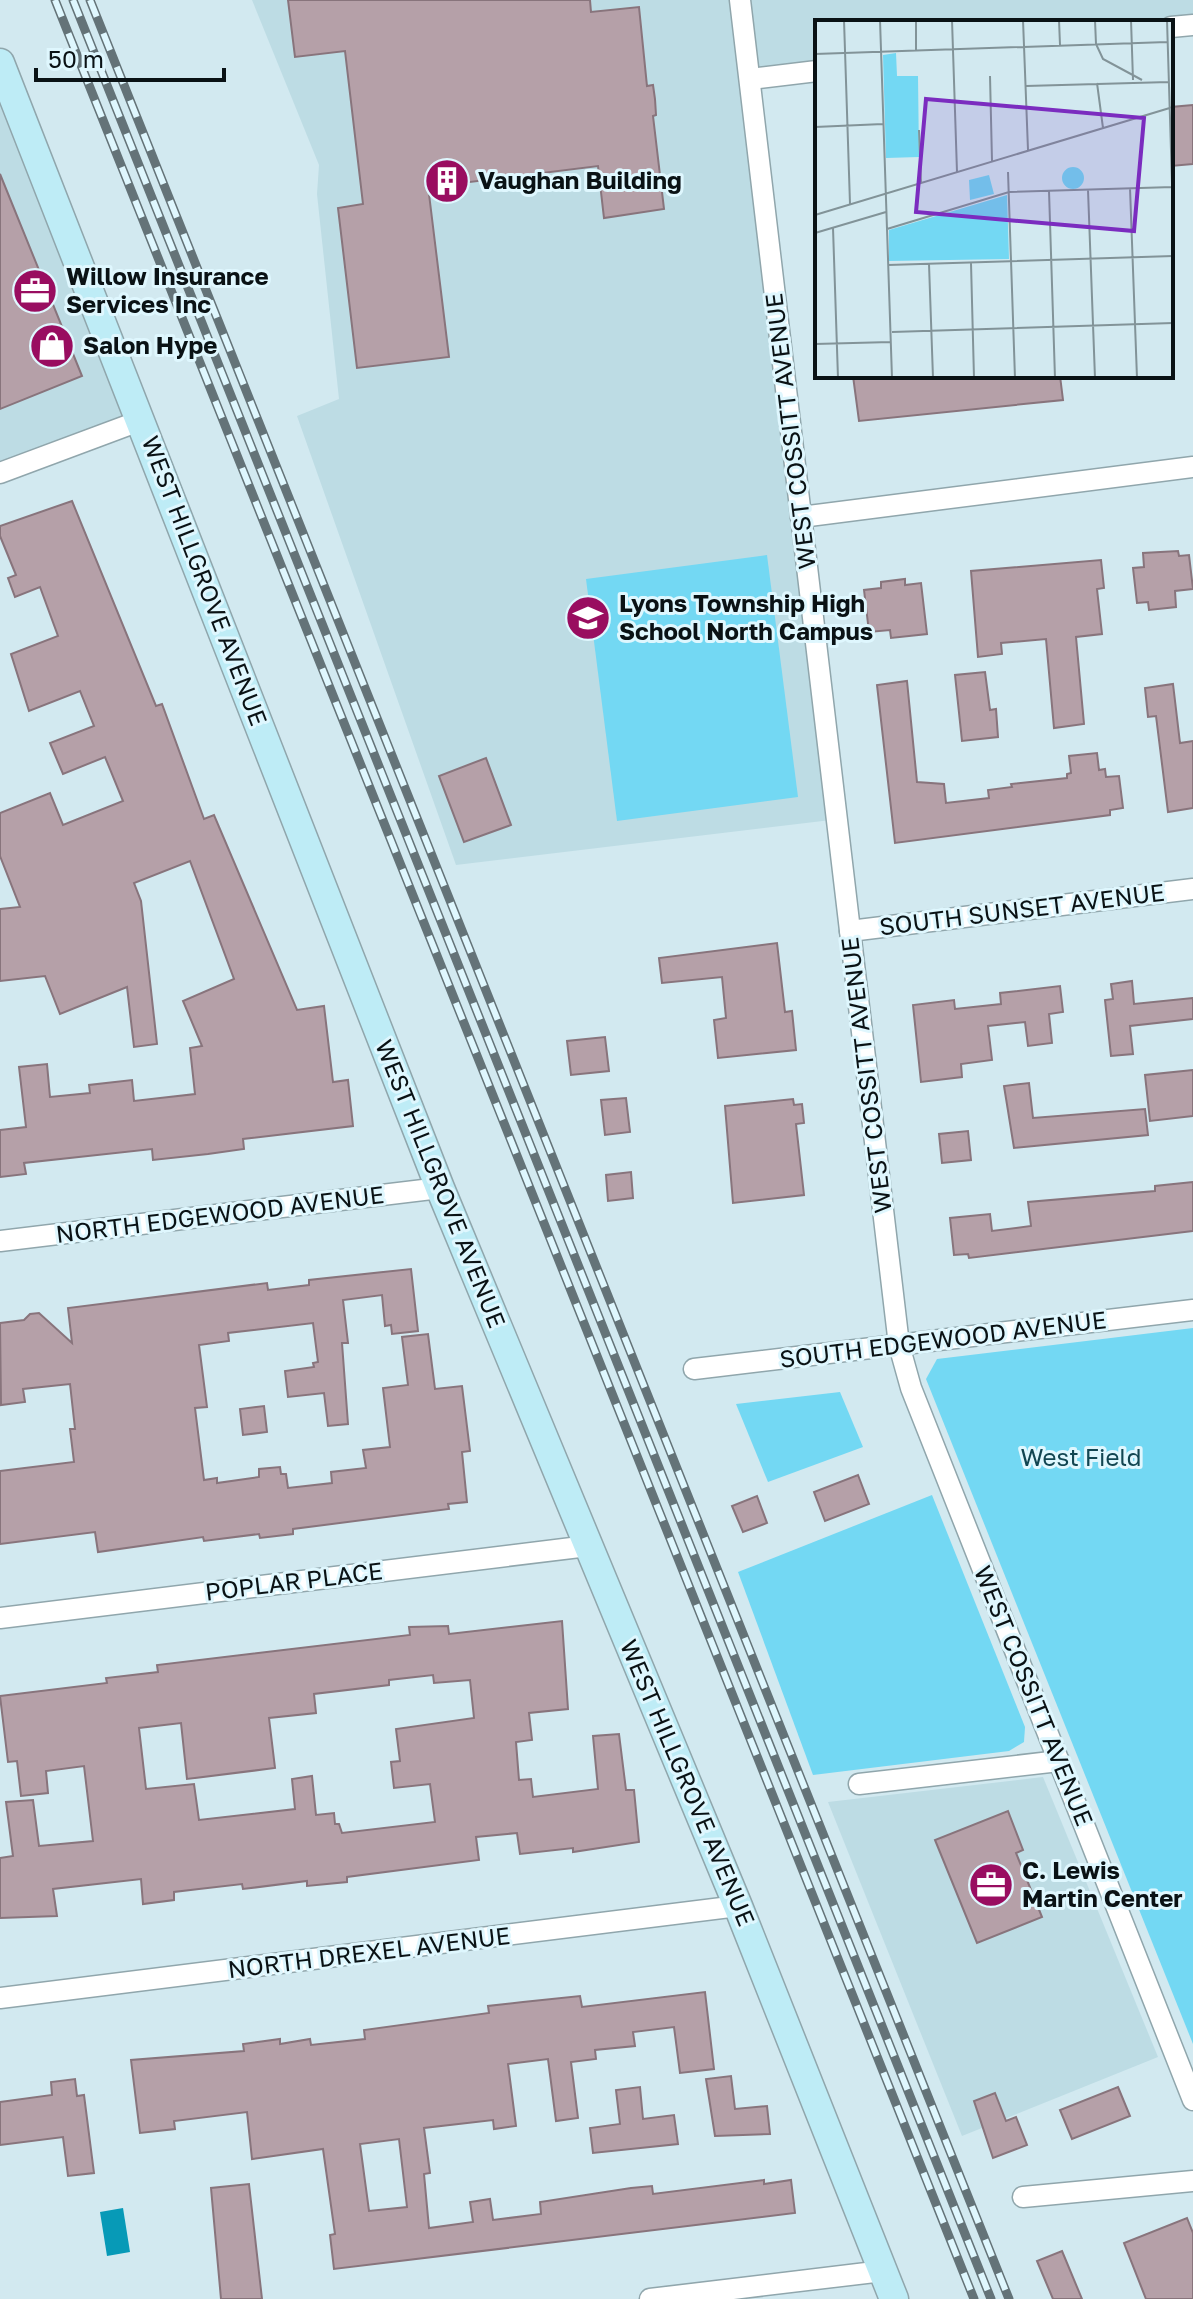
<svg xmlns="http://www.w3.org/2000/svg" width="1193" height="2299" font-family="'Golos Text',sans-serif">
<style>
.built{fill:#bddce4}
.green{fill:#73d8f3}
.water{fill:#079ab7}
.building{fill:#b5a0a8;stroke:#88747c;stroke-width:2;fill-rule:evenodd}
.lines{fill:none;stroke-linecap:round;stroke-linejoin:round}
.street-casing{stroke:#90a6ac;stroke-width:23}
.secondary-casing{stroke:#90a6ac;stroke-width:31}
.street{stroke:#fff;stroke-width:20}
.secondary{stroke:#beecf6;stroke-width:28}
.rail-casing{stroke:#647378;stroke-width:9}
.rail{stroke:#dff7fe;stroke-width:6;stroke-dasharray:18;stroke-linecap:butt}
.labels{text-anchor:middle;stroke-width:6;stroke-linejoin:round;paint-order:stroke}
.poi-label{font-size:24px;font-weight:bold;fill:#0a1215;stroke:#dff7fe;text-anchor:start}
.street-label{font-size:24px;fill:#0a1215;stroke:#dff7fe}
.park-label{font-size:24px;fill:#124652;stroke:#dff7fe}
.inset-road{fill:none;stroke:#829398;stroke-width:2}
.view{fill:#7b2cbf;fill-opacity:0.15;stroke:#7b2cbf;stroke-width:4}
.inset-edge{fill:none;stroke:#0a1215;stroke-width:4}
</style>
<rect width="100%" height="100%" fill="#d2e9f0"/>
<!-- built -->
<g class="built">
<path d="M252,0H1193V17L1151,22H817V65L742,75L831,820L456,865L297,416L339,399L317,194L319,165Z"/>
<path d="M0,76L135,417L0,467Z"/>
<path d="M1043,1777L1158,2057L962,2136L828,1802Z"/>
</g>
<!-- green -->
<g class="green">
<path d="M767,555L798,797L617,821L586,579Z"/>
<path d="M1193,1328V2044L926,1379L937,1359Z"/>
<path d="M840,1392L863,1447L768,1482L736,1404Z"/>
<path d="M932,1495L1025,1727L1024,1742L1009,1751L813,1775L738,1572Z"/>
</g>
<!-- water -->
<path class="water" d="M123,2208L130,2252L107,2256L100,2212Z"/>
<!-- building -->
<g class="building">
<path d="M288,0H590L591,12L639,7L647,86L653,85L655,99L656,115L653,116L664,209L604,218L598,166L445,185L446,192L429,194L449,357L357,368L338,208L363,204L345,51L295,57Z"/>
<path d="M1193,105V164L1171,166V107Z"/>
<path d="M0,174L82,376L0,409Z"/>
<path d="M853,376H1060L1063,400L859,421Z"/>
<path d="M72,501L156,706L162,704L204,819L214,815L297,1010L324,1006L333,1082L348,1080L353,1126L243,1139L244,1149L208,1154L153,1160L152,1149L24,1163L26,1174L0,1177V1130L26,1127L19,1067L47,1064L50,1097L90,1093L89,1085L132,1080L134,1101L195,1094L190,1048L202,1046L183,1001L234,979L190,861L134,883L141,901L157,1044L134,1047L127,987L60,1014L45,976L0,981V909L20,907L0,856V813L50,793L63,825L123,801L105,757L63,774L50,743L94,726L80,691L29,711L11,654L58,636L40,587L15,597L8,578L16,575L0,536V526Z"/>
<path d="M1178,551L1179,556L1189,555L1193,589L1175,591L1176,607L1149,610L1148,602L1137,603L1133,568L1144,567L1143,553Z"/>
<path d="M1101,560L1104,588L1097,589L1102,634L1076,637L1084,724L1054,728L1046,639L1001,643L1002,654L978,657L971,571Z"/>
<path d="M905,579V585L921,583L927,634L891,638L890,630L869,632L864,590L881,588V582Z"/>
<path d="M985,672L990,710L996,709L998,737L962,741L955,675Z"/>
<path d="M907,681L917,782L944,784L946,803L989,798L988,790L1012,787L1011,784L1067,778V774L1071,773L1069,756L1097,753L1099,770L1105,769L1106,777L1119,776L1123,808L1110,810V815L895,843L877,685Z"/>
<path d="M1173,684L1180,743L1193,741V808L1168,812L1156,716L1148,717L1145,688Z"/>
<path d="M486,758L511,825L464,842L439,776Z"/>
<path d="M777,943L785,1012L792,1011L796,1050L718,1058L714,1020L726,1018L722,977L662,983L659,958Z"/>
<path d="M1132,981L1134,1004L1193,998V1019L1130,1026L1133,1054L1111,1056L1105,1000L1113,999L1111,984Z"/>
<path d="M1060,986L1063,1012L1049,1014L1052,1043L1028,1046L1025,1022L988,1026L992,1060L961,1064L962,1077L921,1082L913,1005L954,1000L955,1009L1001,1004L1000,993Z"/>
<path d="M605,1037L609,1071L571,1075L567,1041Z"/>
<path d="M1193,1070V1116L1150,1121L1145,1075Z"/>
<path d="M1029,1083L1033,1118L1145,1109L1148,1135L1014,1148L1004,1086Z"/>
<path d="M626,1098L630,1132L605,1135L601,1100Z"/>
<path d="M793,1099L794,1105L802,1104L804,1123L796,1124L804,1195L733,1203L725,1106Z"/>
<path d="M968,1131L971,1160L942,1163L939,1134Z"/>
<path d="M631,1172L633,1198L608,1201L606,1175Z"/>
<path d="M1193,1182V1231L969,1258L968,1254L954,1255L950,1218L990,1214L992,1231L1031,1226L1028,1202L1155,1191V1186Z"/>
<path d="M411,1269L418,1331L392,1334L391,1325L385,1326L382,1295L343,1300L348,1343H342L348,1424L328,1426L324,1393L288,1397L285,1371L314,1367L313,1363L318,1362L313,1323L228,1333L229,1341L199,1345L207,1407L195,1408L204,1480L217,1478V1483L259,1477V1469L280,1467L281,1474H286L288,1488L332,1483L331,1472L366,1468L363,1450L390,1447L383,1388L408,1385L402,1337L428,1334L435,1389L462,1386L470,1451L462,1452L467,1502L448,1504L449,1509L293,1529V1534L260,1538L259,1534L204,1541L203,1537L98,1552L95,1532L0,1544V1471L74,1462L70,1429H75L70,1384L23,1389L25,1402L1,1405L0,1323L24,1320L30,1314L39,1313L72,1343L68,1308L267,1283L268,1290L309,1285V1280Z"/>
<path d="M264,1406L267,1432L243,1435L240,1409Z"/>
<path d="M858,1475L869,1504L825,1521L814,1492Z"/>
<path d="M757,1496L767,1523L743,1532L732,1506Z"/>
<path d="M562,1621L568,1709L529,1713L532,1740L516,1742L519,1780L531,1779L533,1797L598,1789L593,1736L619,1734L626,1790H634L639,1842L573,1852V1848L520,1854L517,1833L476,1837L479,1860L347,1877V1882L307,1886V1881L243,1889L242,1884L199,1889L174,1892V1900L143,1904L141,1879L53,1889L57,1916L0,1918V1858L13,1856L6,1802L33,1800L39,1846L93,1841L84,1766L46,1771L48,1793L21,1796L17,1761L8,1762L0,1696L107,1683L106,1678L158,1672L157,1665L410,1635L409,1627L448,1626L449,1634ZM433,1675L434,1683L470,1680L474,1718L396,1729L400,1761L391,1762L394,1788L430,1784L435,1822L342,1833L339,1824H335L334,1813L316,1815L312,1776L292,1779L295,1809L199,1820L194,1784L146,1789L139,1728L181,1723L187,1779L275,1768L269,1718L316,1713L314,1694L389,1685V1680Z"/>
<path d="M1008,1811L1023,1850L1016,1853L1042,1917L977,1943L935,1840Z"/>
<path d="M705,1992L714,2069L680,2073L674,2027L633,2032L635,2046L595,2050L596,2059L571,2062L578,2118L556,2121L548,2059L508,2064L516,2126L494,2129L493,2120L424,2128L430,2173L424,2174L429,2228L473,2222L470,2202L490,2199L493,2220L541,2214L540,2202L631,2188L652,2186L653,2194L764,2180V2184L791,2180L795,2213L334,2269L330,2235L335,2234L323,2149L252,2159L247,2112L174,2121L175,2129L140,2133L131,2060L244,2051L243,2044L280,2039V2044L310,2039L311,2045L365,2039L364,2030L489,2013L488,2006L523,2002L580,1996L582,2007ZM399,2139L407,2207L369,2211L360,2144Z"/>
<path d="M731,2076L735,2109L767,2106L770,2134L715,2136L706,2079Z"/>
<path d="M75,2079L77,2096L84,2095L94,2173L68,2176L63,2137L0,2145V2102L52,2095L51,2082Z"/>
<path d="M640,2087L643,2119L674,2115L678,2144L593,2153L590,2128L620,2124L616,2090Z"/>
<path d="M1118,2087L1130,2116L1072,2139L1060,2110Z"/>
<path d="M995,2093L1006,2121L1016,2117L1027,2145L993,2158L974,2101Z"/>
<path d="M249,2184L262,2299H221L211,2188Z"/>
<path d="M1187,2218L1193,2233V2299H1146L1124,2243Z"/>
<path d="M1062,2251L1082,2299H1053L1037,2261Z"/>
</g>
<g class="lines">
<!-- street casing -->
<g class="street-casing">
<g id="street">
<path d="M740,0L899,1345L911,1388L1193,2100"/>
<path d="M1171,27L1193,25"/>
<path d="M750,79L817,71"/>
<path d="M0,473L142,420"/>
<path d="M801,517L1193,467"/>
<path d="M850,931L1193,889"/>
<path d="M0,1241L440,1188"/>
<path d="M694,1369L1193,1310"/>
<path d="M0,1618L588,1546"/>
<path d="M859,1784L1059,1761"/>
<path d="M0,1998L738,1906"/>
<path d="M1023,2197L1193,2181"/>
<path d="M650,2299L883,2271"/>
</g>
</g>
<!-- secondary casing -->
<g class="secondary-casing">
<path id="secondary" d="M0,63L440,1188L738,1906L894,2299"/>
</g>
<!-- street -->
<use href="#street" class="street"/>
<!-- secondary -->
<use href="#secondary" class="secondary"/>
<!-- rail casing -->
<g class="rail-casing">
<g id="rail">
<path d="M55,0L974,2299"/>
<path d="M73,0L991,2299"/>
<path d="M90,0L1009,2299"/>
</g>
</g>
<!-- rail -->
<use href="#rail" class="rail"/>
</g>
<!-- icons -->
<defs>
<g id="building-disc" transform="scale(2.3)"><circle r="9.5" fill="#990d60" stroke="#dff7fe"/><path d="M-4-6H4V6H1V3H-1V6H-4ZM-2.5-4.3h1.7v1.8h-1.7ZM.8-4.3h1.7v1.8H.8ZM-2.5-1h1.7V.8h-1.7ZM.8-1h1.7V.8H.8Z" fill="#fff"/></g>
<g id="office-disc" transform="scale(2.3)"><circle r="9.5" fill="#990d60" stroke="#dff7fe"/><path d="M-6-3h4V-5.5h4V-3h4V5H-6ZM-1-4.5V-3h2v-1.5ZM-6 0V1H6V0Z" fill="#fff"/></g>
<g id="shop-disc" transform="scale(2.3)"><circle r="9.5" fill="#990d60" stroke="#dff7fe"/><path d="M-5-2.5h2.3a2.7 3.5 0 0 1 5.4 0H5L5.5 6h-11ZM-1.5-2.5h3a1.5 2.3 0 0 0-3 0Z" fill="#fff"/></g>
<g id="school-disc" transform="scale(2.3)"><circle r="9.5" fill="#990d60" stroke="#dff7fe"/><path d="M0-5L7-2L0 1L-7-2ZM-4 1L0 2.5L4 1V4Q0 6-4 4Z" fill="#fff"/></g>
</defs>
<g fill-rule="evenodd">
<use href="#building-disc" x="447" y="181"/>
<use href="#office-disc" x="35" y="291"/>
<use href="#shop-disc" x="52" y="346"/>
<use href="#school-disc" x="588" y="618"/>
<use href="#office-disc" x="991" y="1885"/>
</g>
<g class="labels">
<!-- poi labels -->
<g class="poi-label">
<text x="478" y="189">Vaughan Building</text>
<text x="66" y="285">Willow Insurance<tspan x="66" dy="28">Services Inc</tspan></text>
<text x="83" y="354">Salon Hype</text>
<text x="619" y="612">Lyons Township High<tspan x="619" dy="28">School North Campus</tspan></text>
<text x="1022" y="1879">C. Lewis<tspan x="1022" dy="28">Martin Center</tspan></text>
</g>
<!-- street labels -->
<g class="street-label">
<text transform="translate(791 431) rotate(-97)" y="8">WEST COSSITT AVENUE</text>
<text transform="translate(204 581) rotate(69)" y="8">WEST HILLGROVE AVENUE</text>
<text transform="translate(1022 910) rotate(-7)" y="8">SOUTH SUNSET AVENUE</text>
<text transform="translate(867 1075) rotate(-97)" y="8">WEST COSSITT AVENUE</text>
<text transform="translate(440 1184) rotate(68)" y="8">WEST HILLGROVE AVENUE</text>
<text transform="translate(220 1215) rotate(-7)" y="8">NORTH EDGEWOOD AVENUE</text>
<text transform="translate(943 1340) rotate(-7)" y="8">SOUTH EDGEWOOD AVENUE</text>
<text transform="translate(294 1582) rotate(-7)" y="8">POPLAR PLACE</text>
<text transform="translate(1033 1696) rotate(68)" y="8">WEST COSSITT AVENUE</text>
<text transform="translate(687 1783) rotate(67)" y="8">WEST HILLGROVE AVENUE</text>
<text transform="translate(369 1953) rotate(-7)" y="8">NORTH DREXEL AVENUE</text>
</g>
<!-- park labels -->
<g class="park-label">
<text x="1081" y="1466">West Field</text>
</g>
</g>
<!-- overview -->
<g transform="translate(815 20)">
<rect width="358" height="358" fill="#d2e9f0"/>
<path d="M81,33L82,56H103L104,137L71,138L68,35ZM247 158a11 11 0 1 1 22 0a11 11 0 1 1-22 0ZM174,155L179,174L155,180L154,160ZM192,175L194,239L74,241V210Z" fill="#73d8f3"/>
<path class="inset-road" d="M29,0L35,184M65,0L77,358M101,0V31M137,0L142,152M208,0L213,130M244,0L245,25M280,0L281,24L288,39L327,60M316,0L318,60M352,0L358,196M0,34L352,22M175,56L177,141M282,63L288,108M211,66L354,62M0,107L68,104M104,110L106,163M193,152L200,358M315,168L322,358M273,170L280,358M234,171L240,358M0,195L358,87M18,208L23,358M72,209L194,172L358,167M0,213L71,192M156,243L159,358M114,244L118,358M73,245L358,236M77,312L358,303M0,324L76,322"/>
<path class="view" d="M111,79L329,98L319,211L101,192Z"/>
<rect width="358" height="358" class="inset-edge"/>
</g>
<!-- scale -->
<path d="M36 68v12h188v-12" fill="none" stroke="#0a1215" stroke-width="4"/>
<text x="48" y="68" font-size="24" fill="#0a1215" stroke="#dff7fe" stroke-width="6" paint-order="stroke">50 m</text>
</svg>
